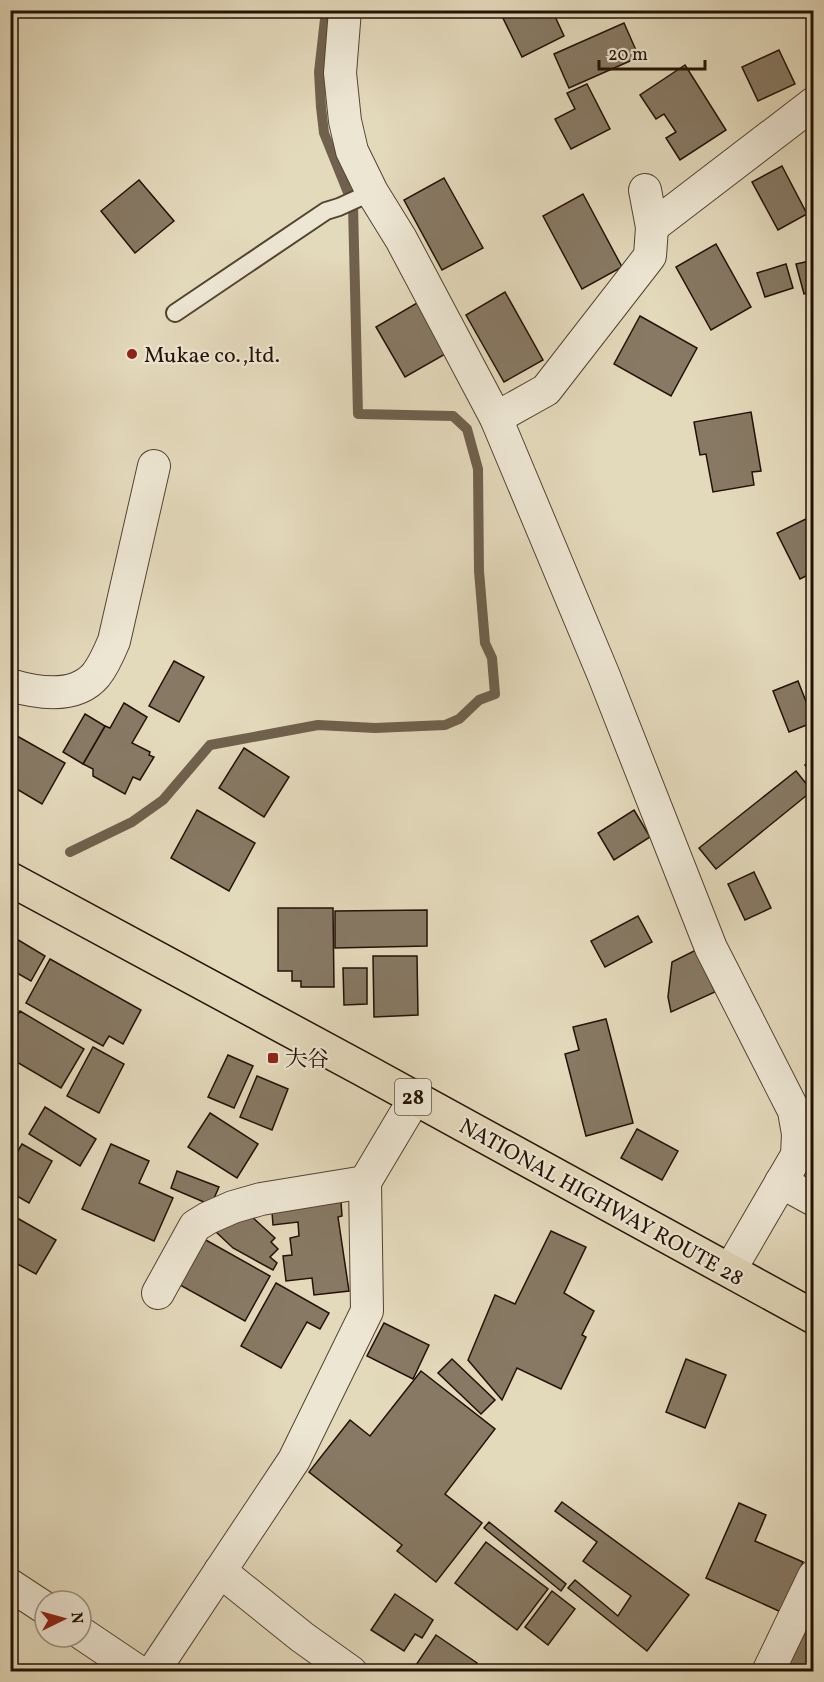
<svg xmlns="http://www.w3.org/2000/svg" width="824" height="1682" font-family="Vollkorn,'Noto Serif JP',serif">
<style>
.lines{fill:none;stroke-linecap:round;stroke-linejoin:round}
.stream{stroke:#6f614d;stroke-width:10}
.building{fill:#877964;stroke:#231205;stroke-width:1.5}
.service-casing{stroke:#534432;stroke-width:20}
.minor-casing{stroke:#534432;stroke-width:34}
.trunk-casing{stroke:#231205;stroke-width:36}
.service{stroke:#ede6d3;stroke-width:16}
.minor{stroke:#ede6d3;stroke-width:32}
.trunk{stroke:#e3d9bb;stroke-width:33}
.poi-dot{fill:#8f2418;stroke:#ede6d3;stroke-width:2}
.labels{text-anchor:middle;stroke-width:4.5;stroke-linejoin:round;paint-order:stroke}
.shield{fill:#ede6d3;stroke:#605243;stroke-width:1.5}
.shield-label{font-size:21px;font-weight:bold;fill:#231205}
.poi-label{font-size:22px;fill:#231205;stroke:#ede6d3;text-anchor:start}
.street-label{font-size:22px;fill:#231205;stroke:#ede6d3}
</style>
<rect width="100%" height="100%" fill="#e3d9bb"/>
<filter id="stains"><feTurbulence type="fractalNoise" baseFrequency=".00333" numOctaves="4"/><feColorMatrix values="0 0 0 0 .2 0 0 0 0 .09 0 0 0 0 .02 0 0 0 .5 -.17"/></filter>
<radialGradient id="worn" r=".72"><stop offset=".6" stop-color="#630" stop-opacity="0"/><stop offset="1" stop-color="#630" stop-opacity=".3"/></radialGradient>
<g class="lines">
<!-- stream -->
<path class="stream" d="M70,852L132,822L163,800L210,745L318,725L375,728L445,725L459,719L479,700L495,694L492,658L485,643L479,571L478,469L467,429L453,416L358,414L353,205L324,133L321,107L319,72L326,10"/>
</g>
<!-- building -->
<g class="building">
<path d="M499,10H552L564,36L522,57Z"/>
<path d="M624,23L639,57L569,88L554,54Z"/>
<path d="M779,50L795,84L758,101L742,67Z"/>
<path d="M685,65L726,130L680,160L666,138L676,132L664,114L656,119L640,95Z"/>
<path d="M587,84L610,129L571,149L555,119L575,109L567,93Z"/>
<path d="M782,166L807,214L778,230L752,182Z"/>
<path d="M444,178L483,248L442,270L404,200Z"/>
<path d="M139,180L174,221L135,253L101,211Z"/>
<path d="M583,194L622,267L582,289L543,216Z"/>
<path d="M716,244L751,307L711,330L676,267Z"/>
<path d="M814,260V292L804,294L796,264Z"/>
<path d="M786,264L793,288L765,297L757,273Z"/>
<path d="M505,292L543,360L504,382L466,315Z"/>
<path d="M417,303L447,353L405,377L376,327Z"/>
<path d="M640,316L697,348L671,396L614,364Z"/>
<path d="M751,412L761,471L752,472L754,485L713,492L706,454L700,455L694,422Z"/>
<path d="M814,515V572L800,579L777,533Z"/>
<path d="M174,661L204,677L179,722L149,706Z"/>
<path d="M798,681L814,722L789,732L773,691Z"/>
<path d="M124,703L147,717L132,743L150,752L149,755L154,757L140,780L133,777L125,794L93,776V769L83,764L105,726L110,728Z"/>
<path d="M85,714L105,726L83,764L63,752Z"/>
<path d="M10,732L65,763L42,804L10,785Z"/>
<path d="M244,748L289,777L264,817L219,788Z"/>
<path d="M814,757V776L805,765Z"/>
<path d="M796,771L812,791L716,869L699,848Z"/>
<path d="M197,810L255,843L229,891L171,858Z"/>
<path d="M634,810L650,837L614,860L598,833Z"/>
<path d="M754,872L771,908L745,920L728,884Z"/>
<path d="M278,908H333L334,987H301V981H292V971H278Z"/>
<path d="M427,910V946L335,948V911Z"/>
<path d="M638,916L652,942L605,967L591,941Z"/>
<path d="M10,935L45,956L31,981L10,969Z"/>
<path d="M696,950L715,992L671,1012L668,997L672,962Z"/>
<path d="M373,956H417L418,1015L374,1017Z"/>
<path d="M50,959L141,1010L123,1044L109,1036L103,1046L26,1003Z"/>
<path d="M343,968H367V1004L344,1005Z"/>
<path d="M20,1011L84,1049L61,1088L10,1058V1027Z"/>
<path d="M606,1019L633,1123L586,1136L565,1054L579,1050L573,1027Z"/>
<path d="M93,1047L124,1064L99,1113L67,1096Z"/>
<path d="M228,1055L253,1066L234,1108L208,1097Z"/>
<path d="M257,1076L288,1089L272,1130L240,1117Z"/>
<path d="M45,1107L96,1139L80,1166L29,1134Z"/>
<path d="M210,1113L258,1144L237,1178L188,1147Z"/>
<path d="M637,1129L678,1151L662,1180L621,1158Z"/>
<path d="M22,1144L52,1161L29,1203L10,1192V1164Z"/>
<path d="M111,1144L149,1161L139,1183L173,1198L154,1241L82,1209Z"/>
<path d="M177,1171L219,1187L211,1205L171,1188Z"/>
<path d="M341,1202L342,1216L338,1217L349,1291L314,1295L312,1278L286,1281L283,1256L292,1255L290,1238L299,1236L298,1222L273,1225L272,1212Z"/>
<path d="M10,1214L56,1240L36,1274L10,1260Z"/>
<path d="M251,1216L275,1238L271,1242L278,1249L270,1257L277,1263L273,1270L233,1248L215,1231Z"/>
<path d="M551,1231L586,1247L564,1293L594,1311L582,1335L586,1337L561,1389L517,1368L502,1400L468,1360L495,1295L515,1304Z"/>
<path d="M204,1239L270,1276L245,1321L180,1285Z"/>
<path d="M276,1283L329,1313L320,1329L307,1322L281,1368L241,1346Z"/>
<path d="M384,1323L429,1345L413,1379L367,1356Z"/>
<path d="M452,1359L495,1400L481,1414L438,1373Z"/>
<path d="M686,1359L726,1375L705,1428L666,1412Z"/>
<path d="M421,1371L495,1429L445,1494L482,1523L436,1582L397,1551L402,1545L309,1472L350,1420L370,1436Z"/>
<path d="M562,1502L689,1595L647,1651L568,1588L575,1580L618,1616L631,1596L583,1561L597,1542L555,1511Z"/>
<path d="M739,1503L766,1515L755,1541L803,1562L781,1612L706,1578Z"/>
<path d="M489,1522L566,1584L561,1591L484,1528Z"/>
<path d="M486,1542L548,1589L517,1630L455,1583Z"/>
<path d="M552,1591L575,1609L548,1645L525,1627Z"/>
<path d="M395,1594L433,1620L422,1638L415,1634L404,1651L371,1630Z"/>
<path d="M814,1615V1672H784Z"/>
<path d="M436,1635L477,1663L471,1672H419L414,1668Z"/>
</g>
<g class="lines">
<!-- service casing -->
<g class="service-casing">
<path id="service" d="M175,313L326,211L339,207L372,192"/>
</g>
<!-- minor casing -->
<g class="minor-casing">
<g id="minor">
<path d="M345,10L340,73L345,121L352,151L372,192L401,239L496,418L604,676L711,948L794,1111L798,1134L797,1155L730,1270"/>
<path d="M652,227L814,103"/>
<path d="M496,418L546,390L650,256L652,227L645,190"/>
<path d="M10,685C37,693 75,700 96,675C104,665 109,653 114,641L154,466"/>
<path d="M781,1182L814,1200"/>
<path d="M158,1293L195,1226L208,1218L233,1207L261,1199L365,1182"/>
<path d="M220,1571L302,1637L351,1672"/>
<path d="M10,1585L45,1608"/>
<path d="M81,1633L139,1672"/>
<path d="M153,1672L294,1460L367,1311L365,1182L415,1098"/>
<path d="M768,1672L814,1576"/>
</g>
</g>
<!-- trunk casing -->
<g class="trunk-casing">
<path id="trunk" d="M10,879L362,1069L814,1317"/>
</g>
<!-- service -->
<use href="#service" class="service"/>
<!-- minor -->
<use href="#minor" class="minor"/>
<!-- trunk -->
<use href="#trunk" class="trunk"/>
</g>
<!-- markers -->
<g class="poi-dot">
<circle cx="132" cy="354" r="6"/>
<rect x="267" y="1052" width="12" height="12" rx="3"/>
</g>
<g class="labels">
<!-- shield labels -->
<rect class="shield" x="395" y="1079" width="36" height="36" rx="4.5"/>
<g class="shield-label">
<text x="413" y="1104">28</text>
</g>
<!-- poi labels -->
<g class="poi-label">
<text x="144" y="362">Mukae co.,ltd.</text>
<text x="285" y="1066">大谷</text>
</g>
<!-- street labels -->
<g class="street-label">
<text transform="translate(602 1201) rotate(29)" y="8">NATIONAL HIGHWAY ROUTE 28</text>
</g>
</g>
<!-- margin -->
<rect width="824" height="1682" fill="none" stroke="#e3d9bb" stroke-width="36"/>
<rect x="12" y="12" width="800" height="1658" fill="none" stroke="#231205" stroke-width="3"/>
<rect x="18" y="18" width="788" height="1646" fill="none" stroke="#231205" stroke-width="1.5"/>
<!-- north arrow -->
<g transform="translate(63 1619) rotate(85)"><circle r="28" fill="#ede6d3" stroke="#9c9181" stroke-width="1.5"/>
<path d="M0-4.5L10 22L0 15L-10 22Z" fill="#8f2418"/>
<text y="-9" font-size="16" font-weight="bold" text-anchor="middle" fill="#231205">N</text>
</g>
<!-- scale -->
<path d="M599 60v9h106v-9" fill="none" stroke="#231205" stroke-width="3"/>
<text x="608" y="60" font-size="18" fill="#231205" stroke="#ede6d3" stroke-width="4.5" paint-order="stroke">20 m</text>
<rect width="100%" height="100%" filter="url(#stains)"/>
<rect width="100%" height="100%" fill="url(#worn)"/>
</svg>
